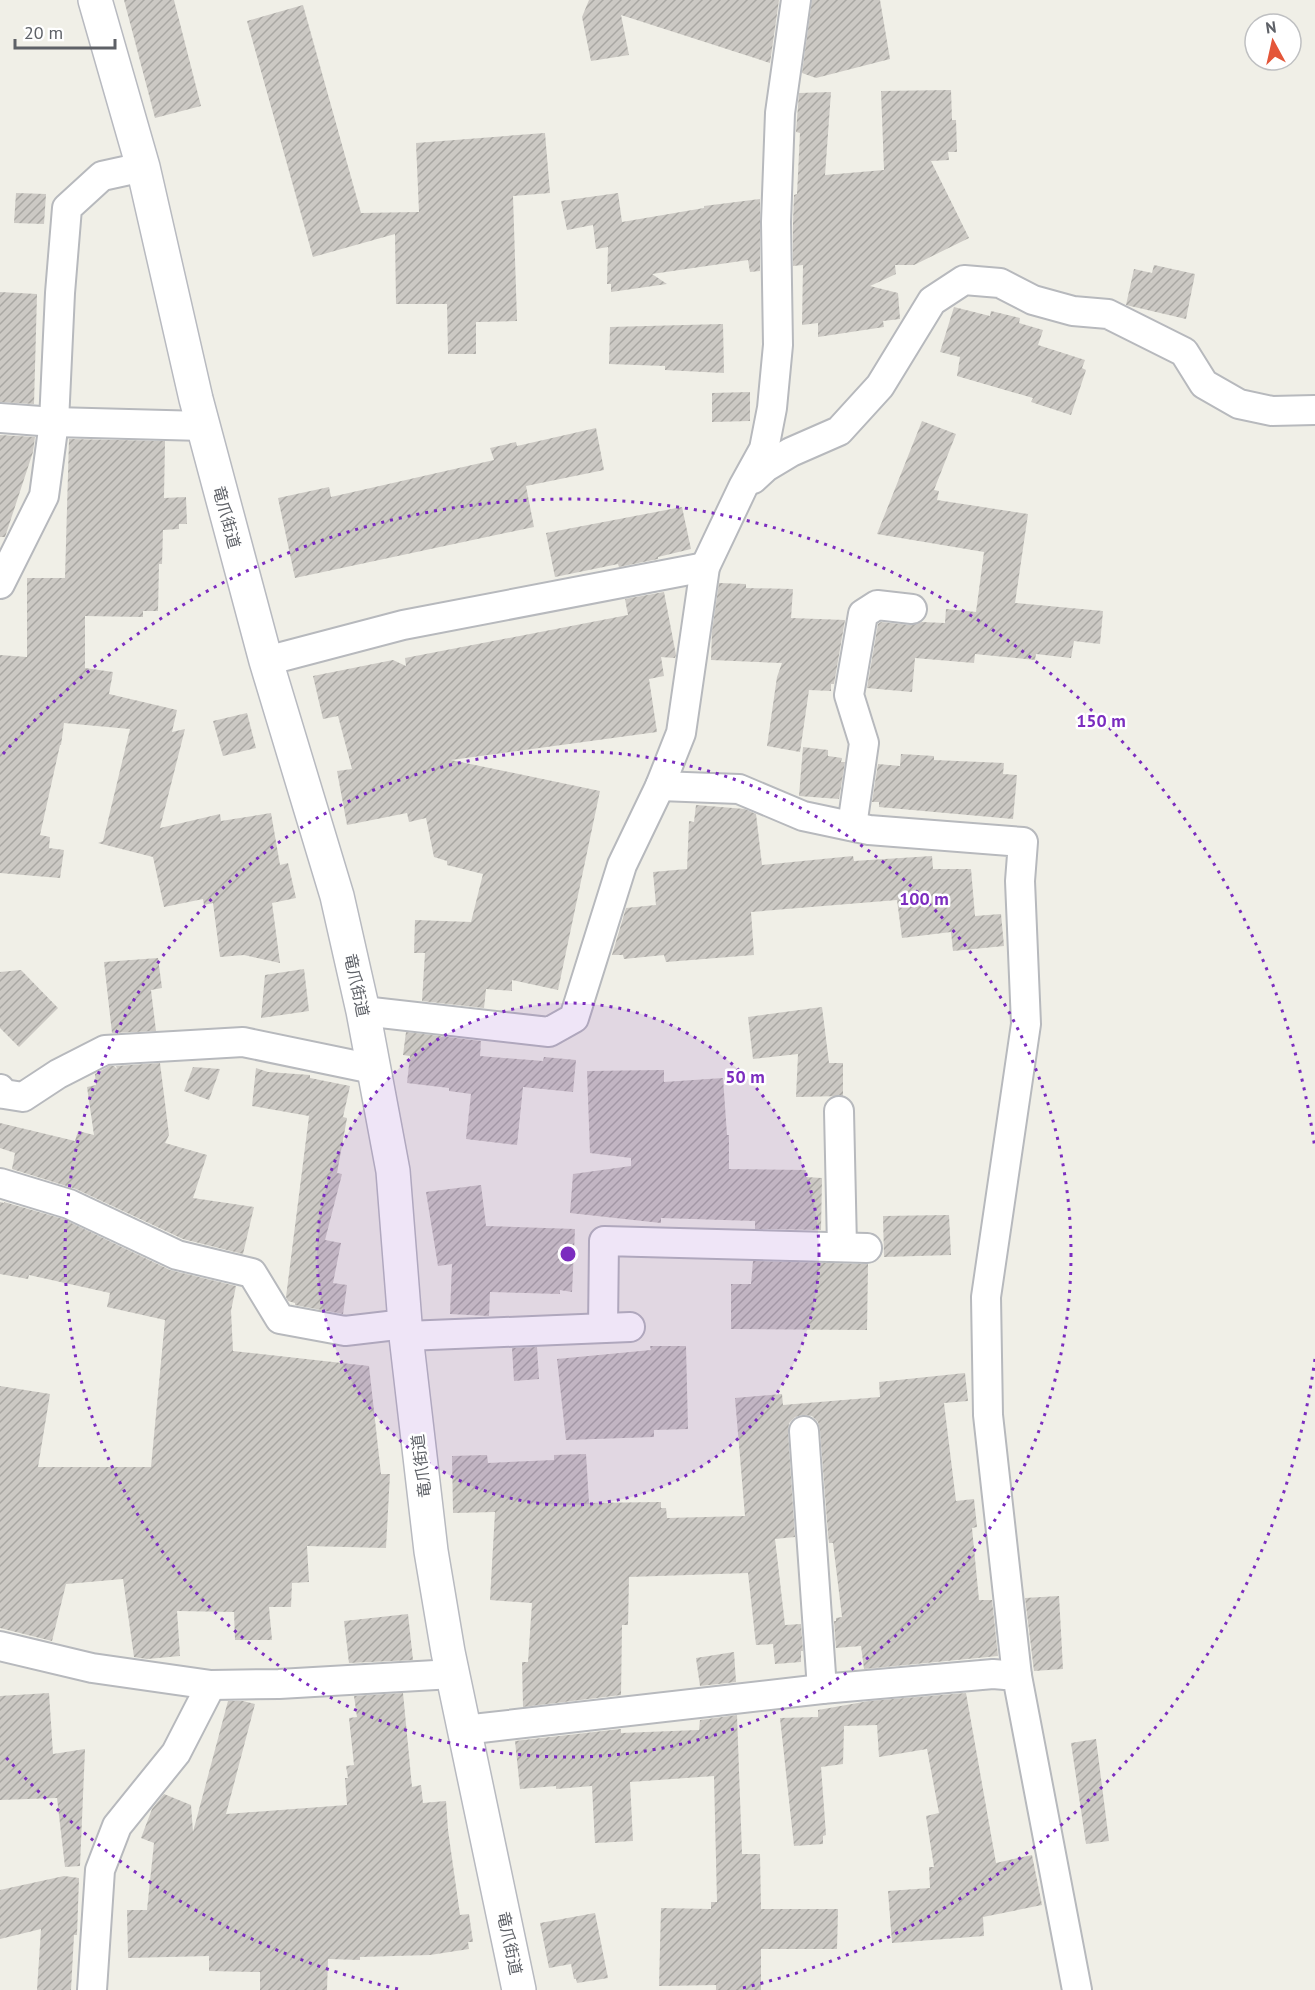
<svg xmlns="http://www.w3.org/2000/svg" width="1315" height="1990" font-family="'PT Sans','Noto Sans JP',sans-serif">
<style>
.building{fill:url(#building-hatch)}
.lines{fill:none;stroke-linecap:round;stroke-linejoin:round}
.street-casing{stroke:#b7b9bd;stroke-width:32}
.secondary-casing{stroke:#b8bac0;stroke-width:36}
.street{stroke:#fff;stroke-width:28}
.secondary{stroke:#fff;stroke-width:33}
.ring{fill:none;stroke:#7b2cbf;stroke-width:3;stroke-dasharray:3 6}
.labels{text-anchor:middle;stroke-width:5;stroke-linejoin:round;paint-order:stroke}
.street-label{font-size:16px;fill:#5e6167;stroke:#fff}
.centre{fill:#7b2cbf;stroke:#fff;stroke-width:3}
.ring-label{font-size:18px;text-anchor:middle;font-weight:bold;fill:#7b2cbf;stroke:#fff;stroke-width:5;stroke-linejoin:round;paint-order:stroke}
</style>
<defs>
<pattern id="building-hatch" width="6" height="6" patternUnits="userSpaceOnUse" patternTransform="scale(1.5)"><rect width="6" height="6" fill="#ccc9c4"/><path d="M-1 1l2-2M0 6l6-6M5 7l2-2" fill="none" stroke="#a9a7a3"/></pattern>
</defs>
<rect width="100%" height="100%" fill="#f0efe7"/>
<!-- building -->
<g class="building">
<path d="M124,0H174L201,106L155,118Z"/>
<path d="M589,0H779L770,63L621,15L629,55L591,61L582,17Z"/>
<path d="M812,0H880L890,59L816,78L802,73Z"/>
<path d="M303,5L361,213L419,212L416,143L545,133L550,193L513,196L517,321L476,322V354H448L447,304H396L395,234L313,257L247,21Z"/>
<path d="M951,90L952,120H956L957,152H948L949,160L931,161L969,238L914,265H895L896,274L870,286L898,293L900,319L883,321L884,327L818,337V323L802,325L803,265L793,266V222L794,195L797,194L800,133L796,132L799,93L831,92L825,175L884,170L881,91Z"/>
<path d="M16,193L46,194L44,224L14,223Z"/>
<path d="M618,193L622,222L704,208V206L760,199V271L750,272L748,260L652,274L667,284L611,292V284H607L608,247L596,249L593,225L567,230L561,201Z"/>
<path d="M1154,265L1195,274L1186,319L1126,305L1134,269L1152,273Z"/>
<path d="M0,292L37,294L34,404L0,402Z"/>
<path d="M954,307L990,316L991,311L1020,318L1019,323L1043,330L1038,345L1085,360L1082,368L1086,370L1071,415L1031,402L1033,398L957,376L960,357L940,352Z"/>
<path d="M723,324L724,373L665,370V366L609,364L610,327Z"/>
<path d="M750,392V421L712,422V393Z"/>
<path d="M922,421L956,434L934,490L939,491L937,500L1028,514L1015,603L1103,611L1100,644L1074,641L1071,658L1036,654L1035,660L975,654L974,663L915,658L912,692L867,688L878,624L881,622L911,625L922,622L945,623L946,609L976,612L984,552L877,534Z"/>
<path d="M596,428L604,470L526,486L534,527L295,578L278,498L329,487L331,497L494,460L490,448L516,442L517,446Z"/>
<path d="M0,435L35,437L33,452L5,537H0Z"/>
<path d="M69,439L165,441L164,498L186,497L187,524H179V529L163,530L162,564H159L158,611H143V617L85,616V668L113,672L109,694L177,710L172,732L185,729L160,828L220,814L221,821L271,813L280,865L288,863L296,898L272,903L280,963L244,955L220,957L213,903L204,905L203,899L164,907L153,857L98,843L103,841L130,729L64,723L61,745H60L40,835L50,837L49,848L64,850L60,878L0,873V655L27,657V578H65Z"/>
<path d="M682,507L691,549L658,557V559L619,567L618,564L555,577L546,533Z"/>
<path d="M719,583L746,584V588L793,589L791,618L845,620L834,684H831V691L809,690L800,752L767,746L777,677L782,663L711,660L712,631Z"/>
<path d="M664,592L676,655L675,658L661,657L664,676L649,679L657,732L451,760L600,791L558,990L512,980V991L486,989L484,1008L422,1001L425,953H414L415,920L471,922L483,874L447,865V861L434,857L426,818L409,822L407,813L347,825L337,771L352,769L338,716L323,719L313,676L393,660L406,666L405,658L628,615L625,599Z"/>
<path d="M247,713L256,748L223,756L213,721Z"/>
<path d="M803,747L828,750V756L842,758L841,762H845L839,799L799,796Z"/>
<path d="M901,754L934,756V760L1004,763L1003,774L1017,775L1013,819L879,807V802H872L878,764L900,766Z"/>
<path d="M696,805L745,809L756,814L762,865L853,856L854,861L932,856L933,869H971L975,916L1001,914L1004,946L953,951L951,932L902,938L897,900L751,912L754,955L666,962L664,955L624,959L623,955H612L626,908L656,905L653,872L687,869L689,821L694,822Z"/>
<path d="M158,958L162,988L151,990L156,1031L112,1033L104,962Z"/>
<path d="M304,969L309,1011L261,1018L265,975Z"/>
<path d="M21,970L58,1008L19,1047L0,1028V972Z"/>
<path d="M822,1007L829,1063H843V1096L796,1097L798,1054L753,1059L748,1017Z"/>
<path d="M406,1032L481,1041L480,1056L543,1061L544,1057L576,1060L573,1092L523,1087L517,1145L466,1139L471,1094L449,1091V1088L407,1083L410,1056L403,1055Z"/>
<path d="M160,1063L169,1135L165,1143L207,1155L193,1198L254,1207L243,1254L183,1239L76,1189L12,1169L15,1153L0,1148V1123L75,1141L78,1131L94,1135L87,1087L96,1085L95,1074L109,1066H114L117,1069L116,1066Z"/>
<path d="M193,1067L220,1069L209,1100L184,1091Z"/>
<path d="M256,1068L268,1072L310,1075V1078L350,1086L343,1117L347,1118L337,1173L342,1174L325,1240L341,1243L333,1283L347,1285L343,1314L295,1305V1303L288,1301L286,1297L309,1116L252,1106Z"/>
<path d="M664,1070V1082L723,1078L727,1135H729V1169L806,1170V1177L822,1178L821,1230L755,1229V1221L661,1218V1223L570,1213L573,1174L631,1166V1158L590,1153L587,1071Z"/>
<path d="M481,1185L486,1226L575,1229L572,1292L560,1290V1294L490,1292L489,1316L450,1314L452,1264L438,1266L426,1192Z"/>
<path d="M0,1202L4,1203V1202L63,1219L170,1270L236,1286L231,1311L233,1351L369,1366L381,1474H390L386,1548L307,1546L309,1582L292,1583L291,1607H269L272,1640H235L234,1612L177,1611L180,1656L147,1659L134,1657L123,1579L66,1584L52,1641L0,1628V1386L50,1394L38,1467H151L165,1320L107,1307L110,1293L29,1275L28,1279L0,1274Z"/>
<path d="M949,1215L951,1255L884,1257L883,1216Z"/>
<path d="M753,1261L868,1264L867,1330L731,1329V1284H751Z"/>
<path d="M650,1346H686L688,1429L654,1430V1437L566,1440L557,1359L651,1350Z"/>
<path d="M537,1347L539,1379L514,1381L512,1348Z"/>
<path d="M965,1373L968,1401L944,1403L956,1501L974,1499L977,1527L972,1528L979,1600H992L998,1656L864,1669L861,1646L836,1648L834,1621H836V1618L842,1617L833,1543H829L828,1534L820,1430L818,1422L812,1416L802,1415L795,1417L789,1423L788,1432L795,1537L775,1539L785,1625L801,1624L803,1651H801V1662L775,1664L773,1644L756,1645L748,1573L629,1577L628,1625H622L621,1695L523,1707L522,1662H528L532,1603L490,1600L495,1512L453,1513L452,1456L487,1455L488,1463L554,1460V1455L586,1454L589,1503L661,1502V1508H666L667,1518L745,1516L735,1398L782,1394L783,1405L880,1397L879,1382Z"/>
<path d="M1059,1596L1063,1669L1034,1671L1025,1598Z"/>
<path d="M408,1614L413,1660L349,1663L344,1621Z"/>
<path d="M734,1652L736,1682L700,1686L696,1658Z"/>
<path d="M49,1693L53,1754L85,1749L80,1866L65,1867L57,1798L0,1800V1696Z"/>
<path d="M403,1693L412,1787L421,1785L423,1803L446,1801L448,1830L460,1915L469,1914L473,1942H468L469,1949L430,1955L360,1957V1960L328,1959L327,1990H260V1972L209,1971V1956L128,1958L127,1910H147L154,1843L141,1838L152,1809L164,1794L191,1805L193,1832L228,1701H243L255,1704L226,1814L347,1805L345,1778H348L346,1766L354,1765L349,1718L357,1717L354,1696Z"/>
<path d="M966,1693L996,1863L1032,1855L1042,1905L983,1917L984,1936L892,1943L888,1891L930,1888L929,1867H934L926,1816L939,1813L927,1749L879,1757L877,1725L844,1726L843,1764L821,1767L826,1835L823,1836V1844L794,1846L780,1718L818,1717V1710L869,1701Z"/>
<path d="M737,1715L742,1854H760L761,1909H838L837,1949H761V1990H716V1985L659,1986L661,1908L711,1909V1902H717L714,1776L630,1782L633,1841L595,1843L592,1786L556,1789V1786L520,1789L515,1741L621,1729V1733L699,1730L700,1720Z"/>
<path d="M1096,1739L1109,1841L1086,1844L1071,1743Z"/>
<path d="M64,1876L79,1878L77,1935H74L71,1990H37L41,1929L0,1939V1890Z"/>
<path d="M595,1913L608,1978L577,1983L576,1979H574L571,1964L549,1968L540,1923Z"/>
</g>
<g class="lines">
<!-- street casing -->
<g class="street-casing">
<g id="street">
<path d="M0,418L54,422L203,426"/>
<path d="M753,479L766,467L791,452L839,431L880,386L932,301L964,280L1000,283L1033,300L1073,311L1108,314L1184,352L1204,384L1239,404L1272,411L1315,410"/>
<path d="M0,584L44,496L54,422L60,293L67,208L102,176L143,167"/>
<path d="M266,661L403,625L705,567"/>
<path d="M660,786L739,789L803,816L869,830L1023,842L1020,881L1026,1024L986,1297L988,1415L1017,1676"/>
<path d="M852,826L864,743L849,695L863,614L877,605L912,609"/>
<path d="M363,1011L549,1032L574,1018L622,865L660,786L681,733L705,567L743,487L764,449L772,408L778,345L776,222L780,113L796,0"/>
<path d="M0,1089L4,1094L23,1097L58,1074L105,1050L243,1042L373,1069"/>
<path d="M839,1111L842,1247"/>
<path d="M0,1183L69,1204L177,1255L252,1273L280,1319L345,1331L405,1324"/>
<path d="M603,1328L604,1241L867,1248"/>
<path d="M406,1336L630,1327"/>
<path d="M804,1431L822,1689"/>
<path d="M0,1646L92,1668L211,1685L279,1684L453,1674"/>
<path d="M464,1730L822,1689L993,1674L1017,1676L1077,1990"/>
<path d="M92,1990L100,1870L117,1826L176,1753L211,1685"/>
</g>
</g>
<!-- secondary casing -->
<g class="secondary-casing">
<path id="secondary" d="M95,0L143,167L196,399L266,661L337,896L363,1011L393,1171L406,1336L431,1551L448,1652L519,1990"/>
</g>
<!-- street -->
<use href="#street" class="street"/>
<!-- secondary -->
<use href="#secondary" class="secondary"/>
</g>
<!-- distance rings -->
<circle cx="568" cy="1254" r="251" fill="#7b2cbf" fill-opacity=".12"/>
<g class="ring">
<circle cx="568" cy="1254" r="251"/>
<circle cx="568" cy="1254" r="503"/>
<path d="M1315 1359A754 754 0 0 1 738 1989M398 1989A754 754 0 0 1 3 1754M3 754A754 754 0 0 1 1315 1149"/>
</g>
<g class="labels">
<!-- street labels -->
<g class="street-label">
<text transform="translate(227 517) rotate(75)" y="6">竜爪街道</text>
<text transform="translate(357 985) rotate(78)" y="6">竜爪街道</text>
<text transform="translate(421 1466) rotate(-97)" y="6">竜爪街道</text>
<text transform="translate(510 1943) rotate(78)" y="6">竜爪街道</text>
</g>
</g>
<circle cx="568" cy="1254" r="9" class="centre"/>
<g class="ring-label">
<text x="1101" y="727">150 m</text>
<text x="924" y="905">100 m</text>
<text x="745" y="1083">50 m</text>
</g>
<!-- north arrow -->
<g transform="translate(1273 42) rotate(352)"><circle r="28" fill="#ffffff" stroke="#bfc0c2" stroke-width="1.5"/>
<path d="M0-4.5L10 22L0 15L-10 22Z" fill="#e45639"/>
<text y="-9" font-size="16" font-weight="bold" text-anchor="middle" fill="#5e6167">N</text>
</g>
<!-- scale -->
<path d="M15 39v9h100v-9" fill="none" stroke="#5e6167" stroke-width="3"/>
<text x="24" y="39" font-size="18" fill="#5e6167" stroke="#ffffff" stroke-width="4.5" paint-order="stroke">20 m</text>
</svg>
